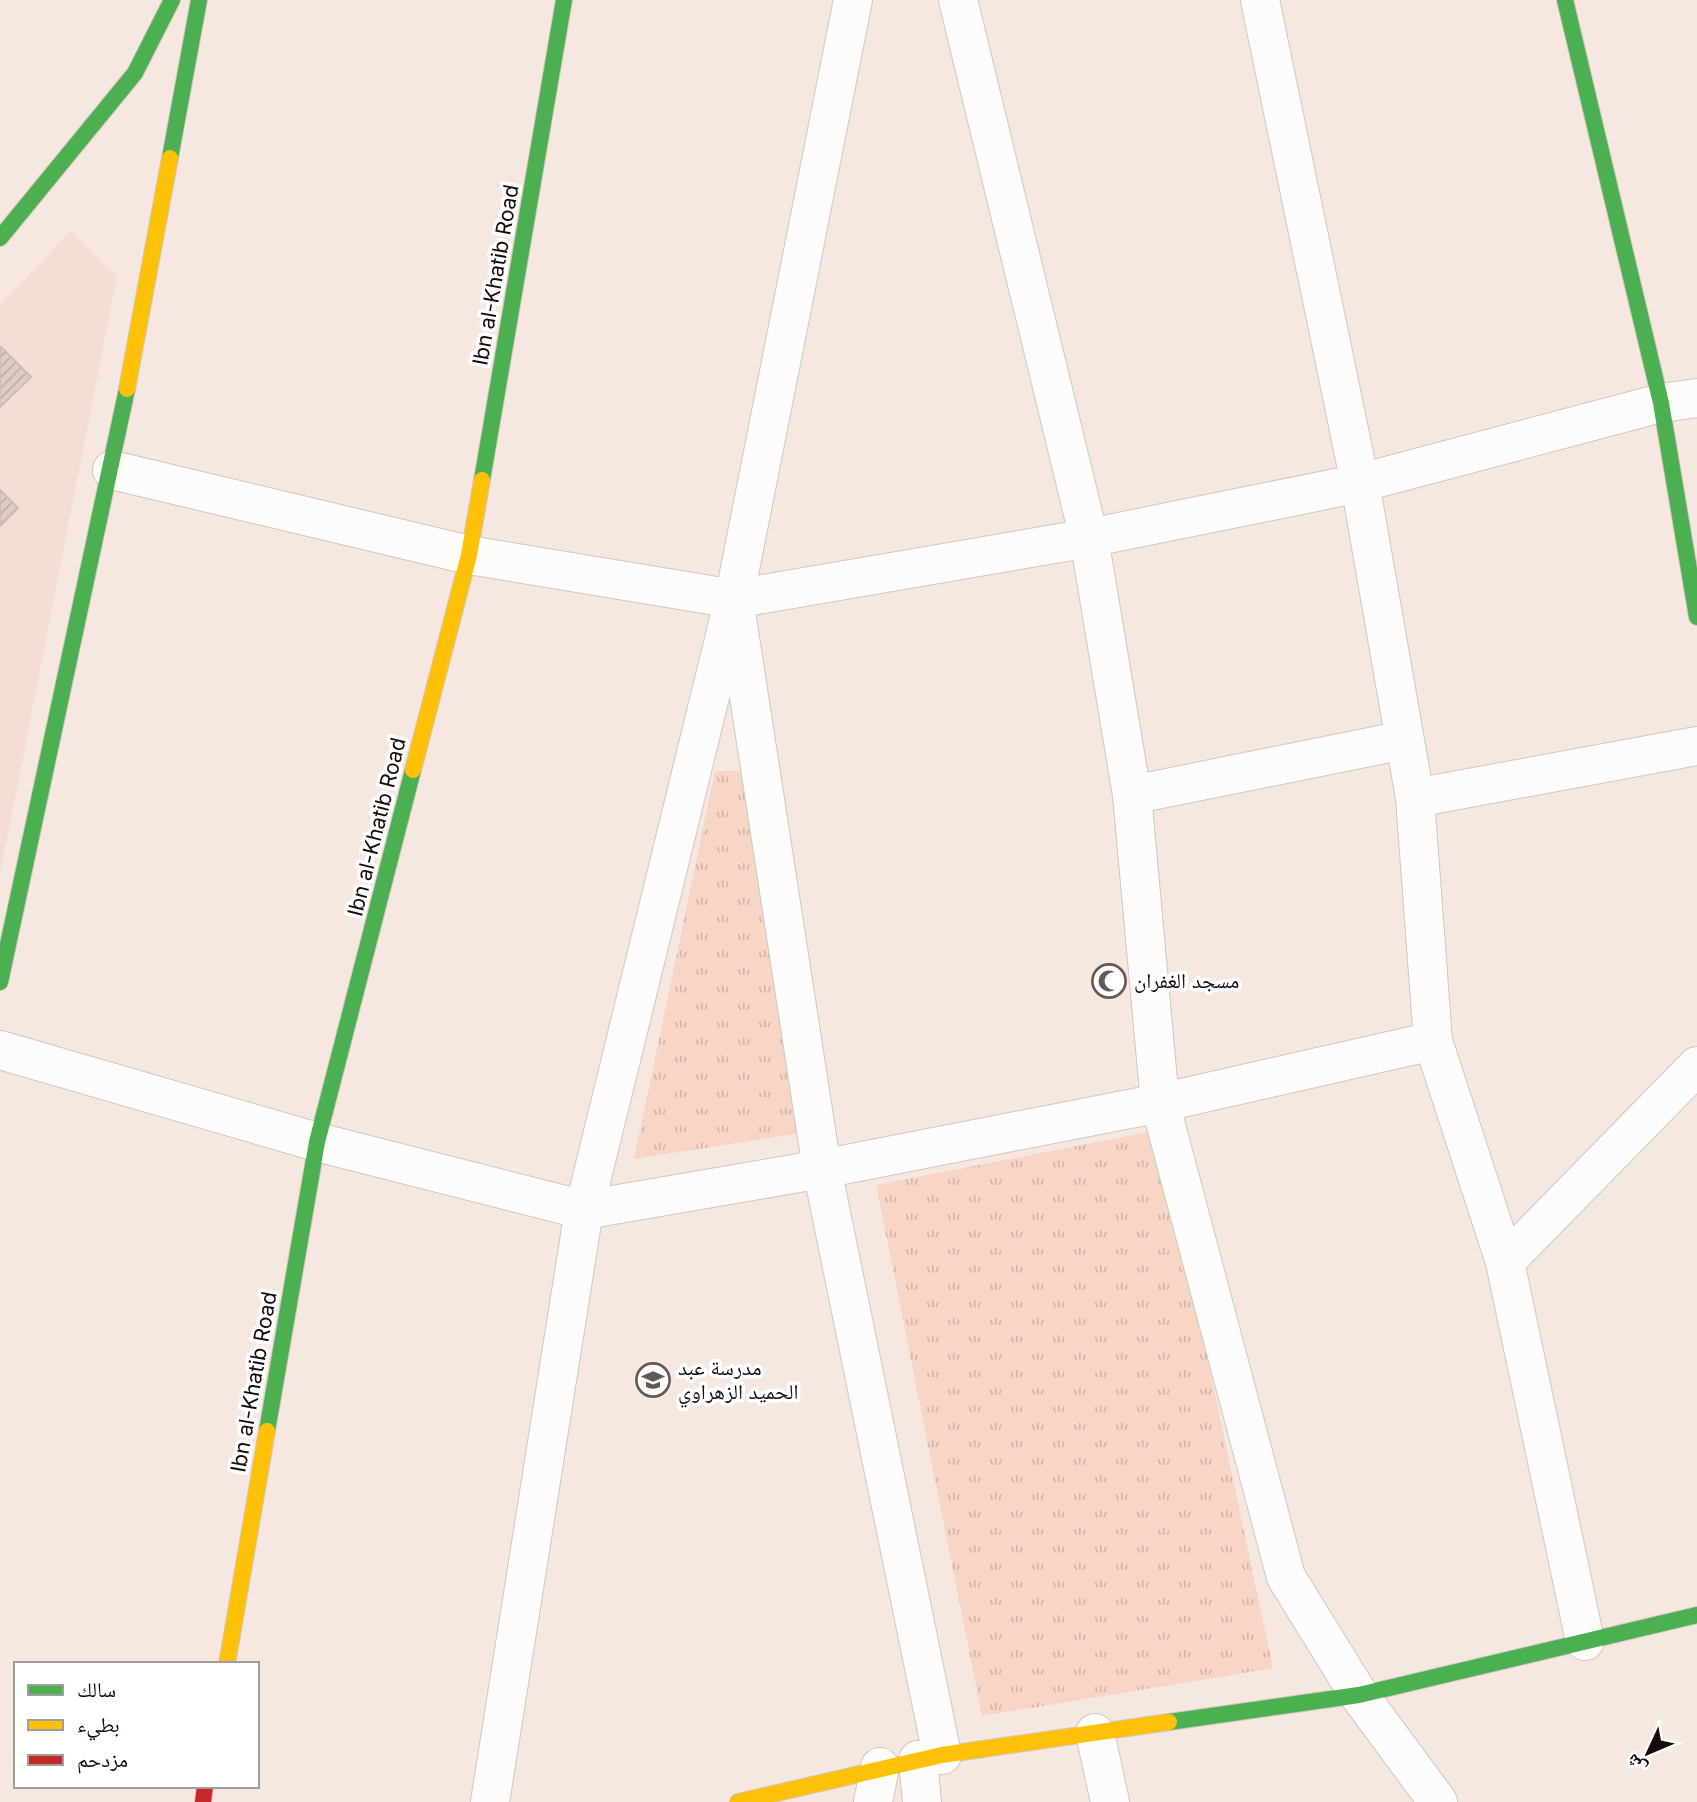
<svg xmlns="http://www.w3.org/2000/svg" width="1697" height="1802" font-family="Inter,'Noto Naskh Arabic',sans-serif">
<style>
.built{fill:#f4ddd2}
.park{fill:url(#park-tufts)}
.building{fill:url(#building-hatch);stroke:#cabeb8;stroke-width:2}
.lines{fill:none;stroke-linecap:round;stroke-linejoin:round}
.street-casing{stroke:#d2c6c0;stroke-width:40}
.fast-casing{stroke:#d2c6c0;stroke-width:18}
.slow-casing{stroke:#d2c6c0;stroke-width:18}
.jam-casing{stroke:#d2c6c0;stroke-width:18}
.street{stroke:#fefcfa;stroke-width:38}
.fast{stroke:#4caf50;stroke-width:16}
.slow{stroke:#ffc107;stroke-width:16}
.jam{stroke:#c62828;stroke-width:16}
.labels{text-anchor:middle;stroke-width:7;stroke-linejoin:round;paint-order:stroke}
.street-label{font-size:21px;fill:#150b07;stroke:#fff}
.poi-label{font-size:21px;fill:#150b07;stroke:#fff;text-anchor:start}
</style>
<defs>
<pattern id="park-tufts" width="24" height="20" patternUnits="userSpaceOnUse" patternTransform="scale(1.75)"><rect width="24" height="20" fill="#f8d6c6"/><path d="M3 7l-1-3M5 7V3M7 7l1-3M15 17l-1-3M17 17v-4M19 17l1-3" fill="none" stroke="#d4b6a9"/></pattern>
<pattern id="building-hatch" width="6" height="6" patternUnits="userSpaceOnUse" patternTransform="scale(1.75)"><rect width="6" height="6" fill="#e0ccc3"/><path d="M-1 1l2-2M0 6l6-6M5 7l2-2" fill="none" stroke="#bfaea6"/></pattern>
</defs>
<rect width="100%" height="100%" fill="#f6e8e1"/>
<!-- built -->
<path class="built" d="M71,231L117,276L0,875V305Z"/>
<!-- park -->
<g class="park">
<path d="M715,771H742L816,1131L634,1159Z"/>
<path d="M1159,1130L1273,1668L982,1716L876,1185Z"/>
</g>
<!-- building -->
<g class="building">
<path d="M1,347L31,377L0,407V348Z"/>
<path d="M0,490L18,508L0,526Z"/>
</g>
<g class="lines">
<!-- street casing -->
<g class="street-casing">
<g id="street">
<path d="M853,0L734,599L822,1169L942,1755"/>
<path d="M958,0L1089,538L1132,795L1160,1103L1286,1577L1359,1695L1438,1802"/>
<path d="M1260,0L1360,483L1415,798L1433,1041L1505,1262L1585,1641"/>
<path d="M112,470L469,555L734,599L1089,538L1360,483L1661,403L1697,398"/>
<path d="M1132,795L1404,740"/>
<path d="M1415,798L1697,746"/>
<path d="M0,1050L317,1142L584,1210L822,1169L1160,1103L1433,1041"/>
<path d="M1505,1262L1697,1066"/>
<path d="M1095,1733L1110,1802"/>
<path d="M918,1760L922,1802"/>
<path d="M490,1802L584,1210L730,615"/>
<path d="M873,1802L880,1767"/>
</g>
</g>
<!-- fast casing -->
<g class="fast-casing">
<g id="fast">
<path d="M1565,0L1661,403L1697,617"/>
<path d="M170,158L199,0"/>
<path d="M0,238L135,73L172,0"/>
<path d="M482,480L564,0"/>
<path d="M0,982L127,389"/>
<path d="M267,1431L317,1142L413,770"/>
<path d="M1169,1722L1359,1695L1697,1615"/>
</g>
</g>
<!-- slow casing -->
<g class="slow-casing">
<g id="slow">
<path d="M127,389L170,158"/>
<path d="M413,770L469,555L482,480"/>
<path d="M227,1664L267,1431"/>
<path d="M738,1802L942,1755L1169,1722"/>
</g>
</g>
<!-- jam casing -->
<g class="jam-casing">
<path id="jam" d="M203,1802L205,1786"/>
</g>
<!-- street -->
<use href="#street" class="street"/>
<!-- fast -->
<use href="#fast" class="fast"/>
<!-- slow -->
<use href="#slow" class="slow"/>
<!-- jam -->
<use href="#jam" class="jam"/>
</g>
<!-- icons -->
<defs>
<g id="mosque-ring" transform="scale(1.75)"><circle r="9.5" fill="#fff" stroke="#645853" stroke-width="1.5"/><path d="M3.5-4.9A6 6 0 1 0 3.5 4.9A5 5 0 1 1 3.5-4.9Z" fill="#645853"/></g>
<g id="school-ring" transform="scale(1.75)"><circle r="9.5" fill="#fff" stroke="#645853" stroke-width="1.5"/><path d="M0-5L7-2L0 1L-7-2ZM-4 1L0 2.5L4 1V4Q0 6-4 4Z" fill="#645853"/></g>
</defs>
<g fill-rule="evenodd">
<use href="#mosque-ring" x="1109" y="981"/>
<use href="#school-ring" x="653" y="1380"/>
</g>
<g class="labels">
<!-- street labels -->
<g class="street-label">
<text transform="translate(496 275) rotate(-80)" y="7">Ibn al-Khatib Road</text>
<text transform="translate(377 827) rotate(-76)" y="7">Ibn al-Khatib Road</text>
<text transform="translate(254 1382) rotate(-80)" y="7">Ibn al-Khatib Road</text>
</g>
<!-- poi labels -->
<g class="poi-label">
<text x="1134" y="988">مسجد الغفران</text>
<text x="678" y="1375">مدرسة عبد<tspan x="678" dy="24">الحميد الزهراوي</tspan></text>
</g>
</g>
<!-- legend -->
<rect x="14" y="1662" width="245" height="126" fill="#ffffff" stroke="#a19d9c" stroke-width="2"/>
<rect x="28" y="1685" width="35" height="10" fill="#4caf50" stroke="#a19d9c" stroke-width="2"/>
<text x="77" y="1697" font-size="21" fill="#150b07">سالك</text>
<rect x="28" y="1720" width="35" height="10" fill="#ffc107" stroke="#a19d9c" stroke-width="2"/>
<text x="77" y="1732" font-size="21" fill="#150b07">بطيء</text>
<rect x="28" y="1755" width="35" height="10" fill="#c62828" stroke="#a19d9c" stroke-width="2"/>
<text x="77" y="1767" font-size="21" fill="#150b07">مزدحم</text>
<!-- north arrow -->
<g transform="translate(1648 1753) rotate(226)" stroke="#ffffff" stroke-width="5" paint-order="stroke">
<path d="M0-5L12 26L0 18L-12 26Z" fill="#150b07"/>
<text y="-10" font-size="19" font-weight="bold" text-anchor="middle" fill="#150b07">ش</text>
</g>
</svg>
